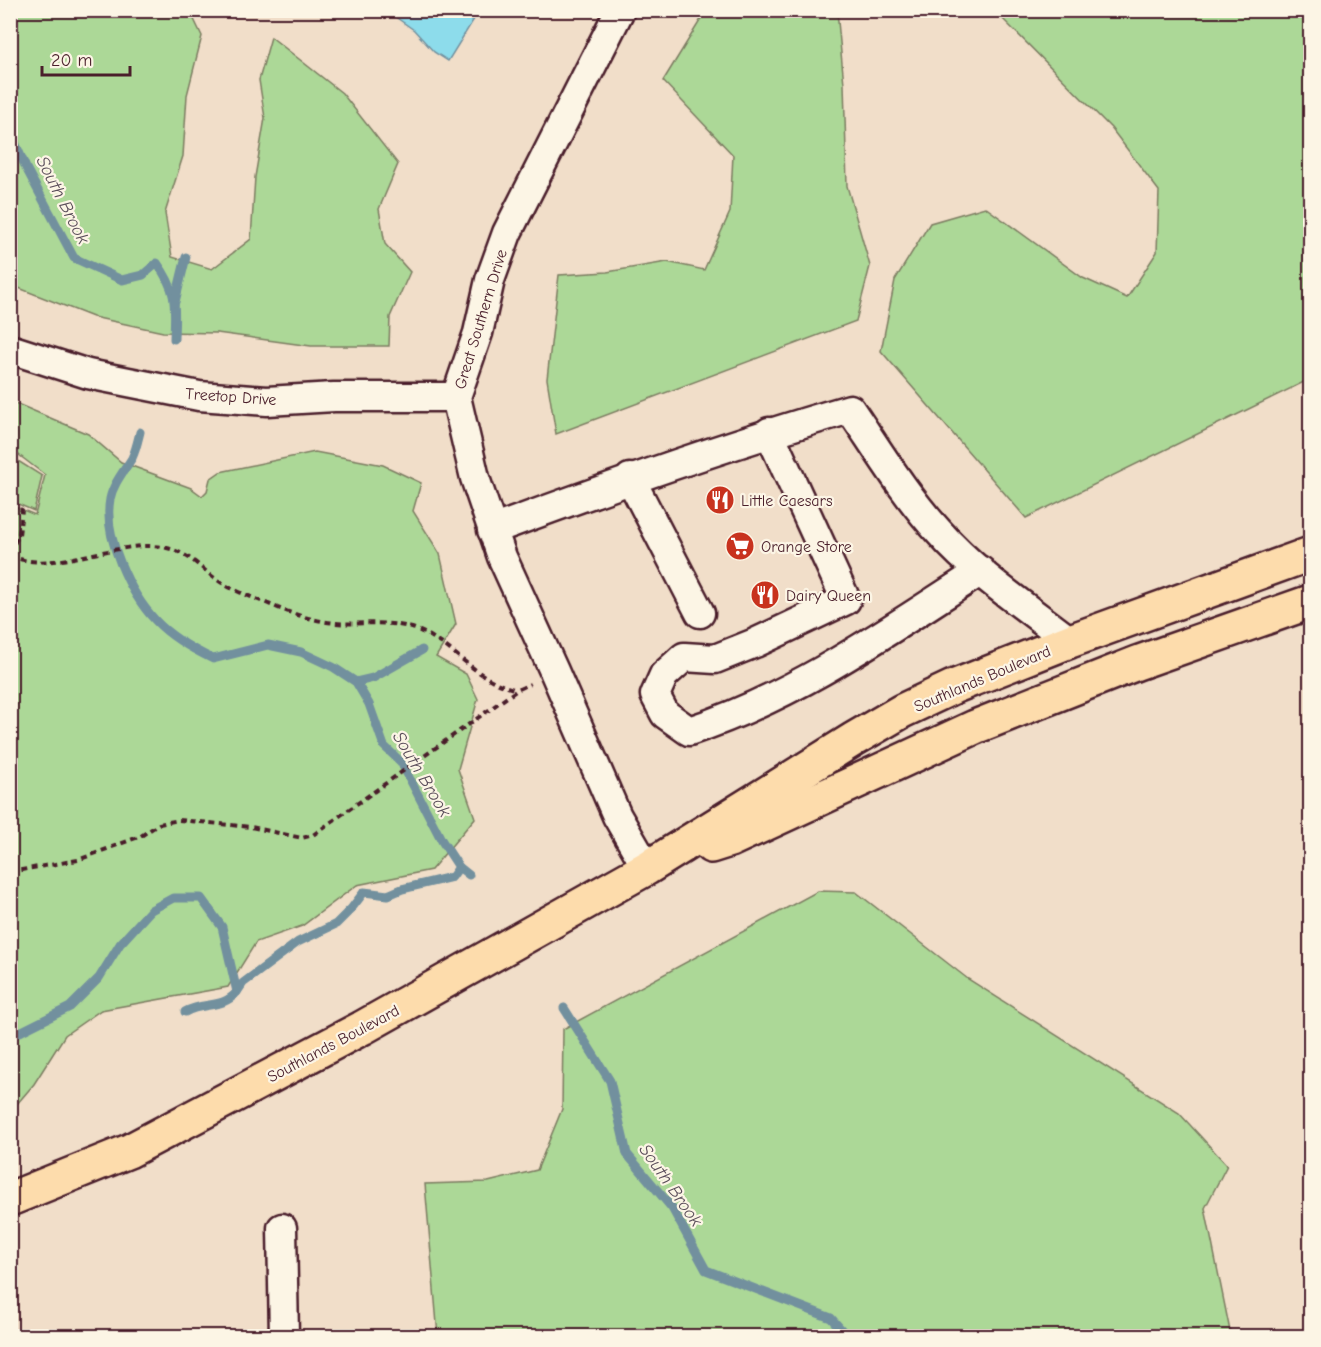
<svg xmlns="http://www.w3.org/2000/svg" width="1321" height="1347" font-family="'Comic Neue',sans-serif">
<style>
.green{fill:#acd897;stroke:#7b7c61;stroke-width:1.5}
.water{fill:#8ddceb;stroke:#72909e;stroke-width:1.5}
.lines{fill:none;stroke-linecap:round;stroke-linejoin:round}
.stream{stroke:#72909e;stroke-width:9}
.minor-casing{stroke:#4a1f2b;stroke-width:33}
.major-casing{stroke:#4a1f2b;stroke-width:38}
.path{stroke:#4a1f2b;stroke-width:4;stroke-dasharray:6 4.5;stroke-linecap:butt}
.minor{stroke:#fcf5e5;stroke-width:28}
.major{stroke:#fddcac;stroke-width:33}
.labels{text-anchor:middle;stroke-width:4.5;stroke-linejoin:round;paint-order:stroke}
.street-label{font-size:16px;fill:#4a1f2b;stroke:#fcf5e5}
.poi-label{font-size:16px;fill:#4a1f2b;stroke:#fcf5e5;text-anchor:start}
.water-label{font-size:18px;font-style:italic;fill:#5b4e5b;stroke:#fcf5e5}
</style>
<rect width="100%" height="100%" fill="#f1dec9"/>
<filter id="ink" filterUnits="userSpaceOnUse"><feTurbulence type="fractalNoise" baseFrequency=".0167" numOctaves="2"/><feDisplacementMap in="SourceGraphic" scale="12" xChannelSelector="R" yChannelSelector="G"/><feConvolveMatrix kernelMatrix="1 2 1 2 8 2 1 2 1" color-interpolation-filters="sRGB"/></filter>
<g filter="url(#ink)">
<!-- green -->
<g class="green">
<path d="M11,10L190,11L202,36L187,95L183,156L165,213L172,257L212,269L251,239L255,177L265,118L259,80L271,37L342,93L398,164L379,209L385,244L410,272L390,317L389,346H311L217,333L163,332L93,317L11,285Z"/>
<path d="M706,11H837L844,84L847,186L870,266L856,321L556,434L547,379L559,275L607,272L667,262L704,270L730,212L733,155L663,81Z"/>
<path d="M995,11H1310V379L1026,518L881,351L895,280L930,223L985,207L1083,278L1127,298L1157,252L1159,191L1111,128Z"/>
<path d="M15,403L88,434L121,462L191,488L202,496L207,491L210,479L220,472L315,452L383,465L421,483L413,511L440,554L456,624L436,657L466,674L478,699L458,769L475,818L431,870L357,885L302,926L256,942L228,987L101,1010L65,1035L34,1084L11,1111V505L35,515L45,475L11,449V412Z"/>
<path d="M10,456L42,476L34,511L11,501Z"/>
<path d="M818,891L856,892L968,979L1179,1113L1227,1165L1205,1208L1231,1336H438L425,1184L488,1182L537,1170L562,1109L563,1029Z"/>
</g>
<!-- water -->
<path class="water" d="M387,11H479L448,61L434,52L414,30Z"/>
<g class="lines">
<!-- stream -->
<g class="stream">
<path d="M10,131L26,168L74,258L122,280L143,275L157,263C178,292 175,305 174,339"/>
<path d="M175,302L186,257"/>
<path d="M140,432C138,440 136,450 132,458C124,471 113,484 110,499C103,536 130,594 156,621C172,638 192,649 213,659L268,645L301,652L333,667L356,682L369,704L384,746L401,762L442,841L459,867L469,875"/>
<path d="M356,682L373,678L422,650"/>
<path d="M564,1008L610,1081L627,1154L672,1208L706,1270L831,1318L847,1336"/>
<path d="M185,1012C204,1001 221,1010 237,992"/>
<path d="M10,1037L70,1007L99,978L120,944L151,910L173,898H201L222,927L237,992L243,983L298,942L336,924L351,909L364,892L388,895L402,889L452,877L459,867"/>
</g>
<!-- minor casing -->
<g class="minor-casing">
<g id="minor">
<path d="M620,10L507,233L490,280L478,333L456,397L475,478L502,557L554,671L617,816L647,868"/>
<path d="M10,349L88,374L199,396L267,401L334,397H456"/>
<path d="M769,432L846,600L755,643L715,659L684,657L664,675L655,695L665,714L689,731C794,697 888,631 981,571"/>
<path d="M630,478L700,613"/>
<path d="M492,530C610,486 729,444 850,409C878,450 905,495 939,532C976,574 1026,607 1070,641"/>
<path d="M282,1228L284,1336"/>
</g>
</g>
<!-- major casing -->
<g class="major-casing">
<g id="major">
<path d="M711,846L730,840L975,727L1137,663L1310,602"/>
<path d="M10,1199L129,1151L362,1028L647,868L854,739L902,711L953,687L1070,641L1310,554"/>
</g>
</g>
<!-- path -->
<g class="path">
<path d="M10,505L22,510L19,535L10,551"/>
<path d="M10,555C51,577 119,537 167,548C190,554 199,567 216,579C234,592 258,599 278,608C296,615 316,621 335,623C361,625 386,620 412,628C444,638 465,667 495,682C502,686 509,687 516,690"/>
<path d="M10,872L78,860L141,836L159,824L179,820L251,827L302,838L313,835L517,690L530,684"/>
</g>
<!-- minor -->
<use href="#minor" class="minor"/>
<!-- major -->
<use href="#major" class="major"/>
</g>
</g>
<!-- icons -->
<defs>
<g id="restaurant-disc" transform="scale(1.5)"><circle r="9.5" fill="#c8321e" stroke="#fcf5e5"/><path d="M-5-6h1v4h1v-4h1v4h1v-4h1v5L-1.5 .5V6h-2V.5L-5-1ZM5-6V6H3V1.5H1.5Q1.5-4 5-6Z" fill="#fff"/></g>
<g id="supermarket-disc" transform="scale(1.5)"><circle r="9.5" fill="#c8321e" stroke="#fcf5e5"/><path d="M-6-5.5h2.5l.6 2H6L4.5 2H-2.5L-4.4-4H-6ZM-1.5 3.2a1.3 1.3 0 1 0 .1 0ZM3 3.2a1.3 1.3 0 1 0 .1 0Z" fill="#fff"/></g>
</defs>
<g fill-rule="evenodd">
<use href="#restaurant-disc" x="720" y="500"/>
<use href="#supermarket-disc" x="740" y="546"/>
<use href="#restaurant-disc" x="765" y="595"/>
</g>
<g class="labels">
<!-- street labels -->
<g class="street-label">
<text transform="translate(480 319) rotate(-73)" y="6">Great Southern Drive</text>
<text transform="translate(231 396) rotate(4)" y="6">Treetop Drive</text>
<text transform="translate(982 678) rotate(-23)" y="6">Southlands Boulevard</text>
<text transform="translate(333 1043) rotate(-28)" y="6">Southlands Boulevard</text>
</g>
<!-- poi labels -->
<g class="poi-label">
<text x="741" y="506">Little Caesars</text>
<text x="761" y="552">Orange Store</text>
<text x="786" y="601">Dairy Queen</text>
</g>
<!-- water labels -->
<g class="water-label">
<text transform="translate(63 200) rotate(63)" y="6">South Brook</text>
<text transform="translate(422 774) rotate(59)" y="6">South Brook</text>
<text transform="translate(671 1185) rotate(55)" y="6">South Brook</text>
</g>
</g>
<!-- margin -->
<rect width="1321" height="1347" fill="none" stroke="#fcf5e5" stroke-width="36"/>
<rect x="18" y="18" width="1285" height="1311" fill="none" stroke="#4a1f2b" stroke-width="2" filter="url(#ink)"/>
<!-- scale -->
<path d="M42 66v9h88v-9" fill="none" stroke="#4a1f2b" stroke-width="3"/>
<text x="51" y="66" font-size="18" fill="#4a1f2b" stroke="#fcf5e5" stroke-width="4.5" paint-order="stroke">20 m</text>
</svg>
